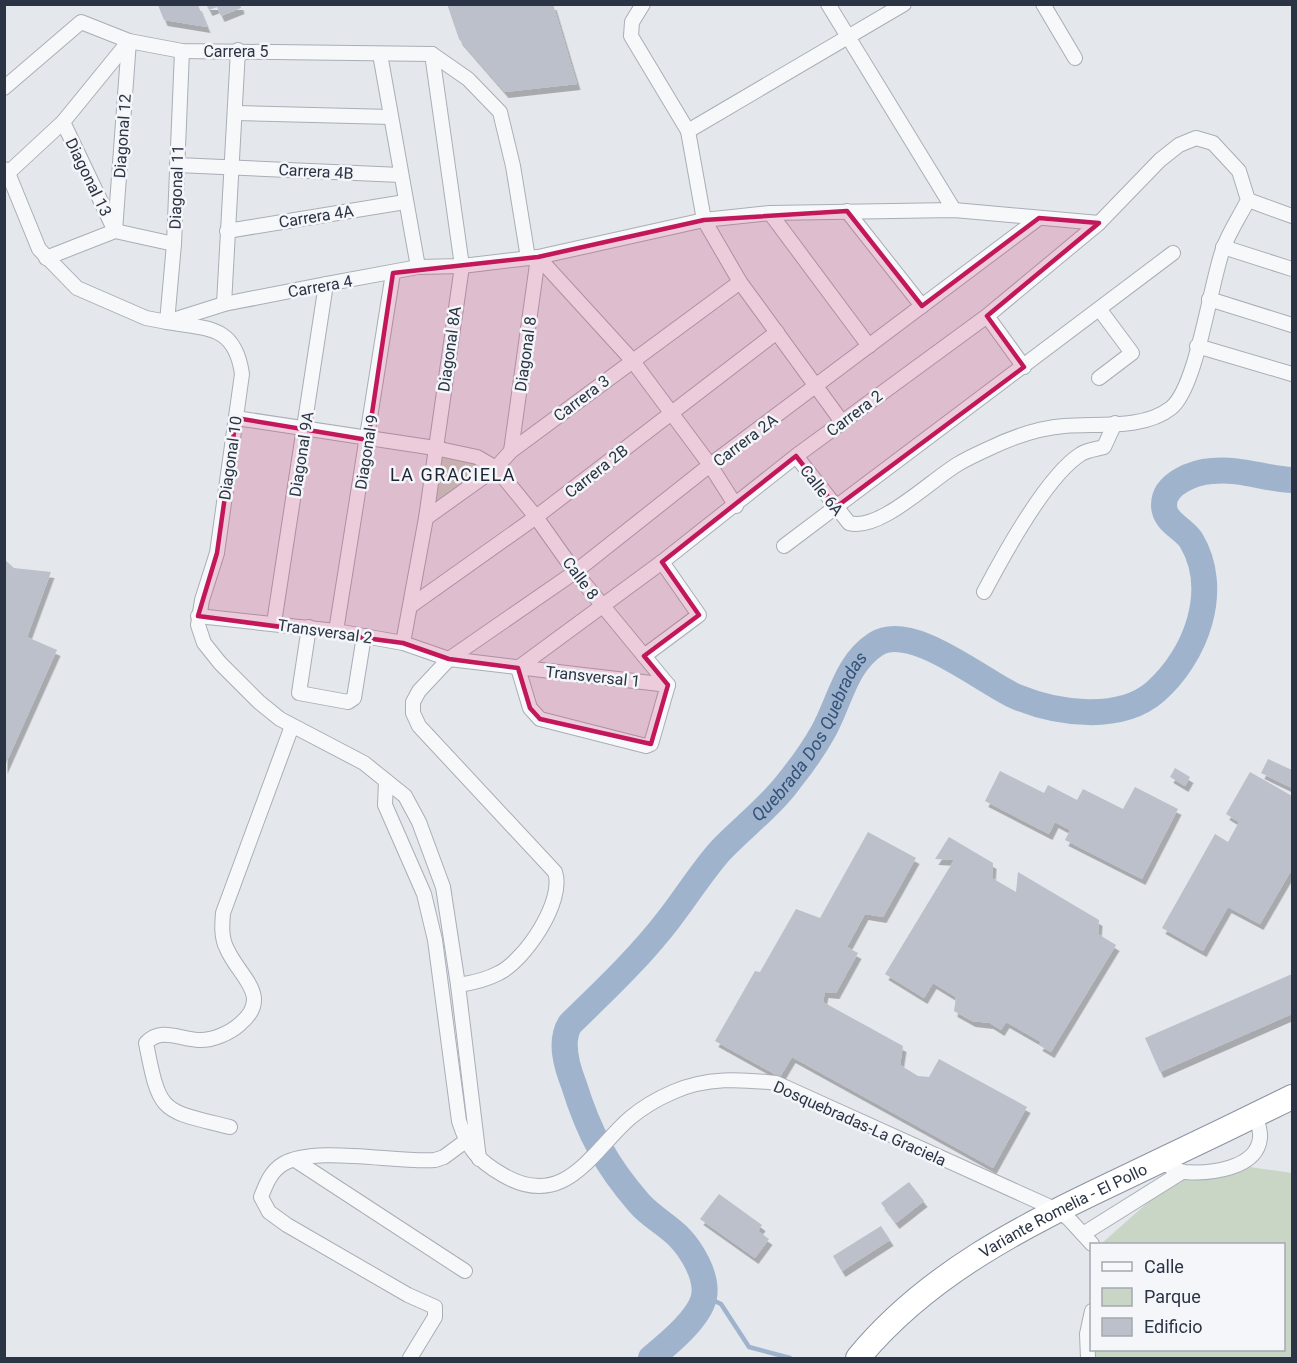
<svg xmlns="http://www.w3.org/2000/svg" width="1297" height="1363" font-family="Roboto,sans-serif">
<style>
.green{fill:#c9d6c5}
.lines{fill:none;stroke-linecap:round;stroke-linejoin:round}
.stream{stroke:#9fb4cc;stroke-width:4.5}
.river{stroke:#9fb4cc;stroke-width:26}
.building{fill:#bbc0ca;filter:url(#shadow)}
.street-casing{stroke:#a9aeb7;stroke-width:16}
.highway-casing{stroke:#8b94a3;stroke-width:26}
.street{stroke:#f7f8fa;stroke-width:14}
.highway{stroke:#fff;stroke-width:24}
.marked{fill:#c2185b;fill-opacity:0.2;stroke:#c2185b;stroke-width:4.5;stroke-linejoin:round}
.labels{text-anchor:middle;stroke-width:5;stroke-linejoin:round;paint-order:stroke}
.street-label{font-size:16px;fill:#2b3445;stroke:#f4f6f9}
.neighbourhood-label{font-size:18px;letter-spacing:1.5px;fill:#1d2536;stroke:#f4f6f9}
.water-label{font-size:18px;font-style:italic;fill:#34527a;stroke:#f4f6f9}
</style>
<defs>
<filter id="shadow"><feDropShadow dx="3.5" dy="6" stdDeviation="0" flood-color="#0004"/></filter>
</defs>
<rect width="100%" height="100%" fill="#e4e7ec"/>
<!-- green -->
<g class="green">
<path d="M435,448L496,468L426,518Z"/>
<path d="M1236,1165L1292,1173V1358H1089L1092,1350H1284V1244H1101L1182,1172Z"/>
</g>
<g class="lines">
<!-- stream -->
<path class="stream" d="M704,1296L721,1304L749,1347L790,1358"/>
<!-- river -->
<path class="river" id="s1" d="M651,1358C668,1344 699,1319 704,1297C708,1276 691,1249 678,1236C666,1224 650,1216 639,1203C606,1165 589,1133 574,1085C567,1067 559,1042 570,1024C605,990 640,957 669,919C687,896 702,871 721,850C744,826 771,806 790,780C802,765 814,748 823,732C840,702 845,664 876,644C912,621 985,684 1017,697C1058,714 1120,722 1155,692C1196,656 1221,590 1191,540C1183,528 1164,522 1164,505C1164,483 1195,472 1212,471C1240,468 1266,479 1292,480"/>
</g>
<!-- building -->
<g class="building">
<path d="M206,4H240L241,8L221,16L217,7L209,10Z"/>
<path d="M447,4H553L577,84L505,92L459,39Z"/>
<path d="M158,5H198L207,27L164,20Z"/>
<path d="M4,559L14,568L51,572L27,637L57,650L4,768Z"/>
<path d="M1268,759L1292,770V788L1261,773Z"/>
<path d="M1175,768L1190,777L1185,786L1170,777Z"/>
<path d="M1000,771L1044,793L1048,785L1077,800L1083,789L1123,809L1135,787L1178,809L1142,879L1065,840L1070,830L1055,822L1049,834L985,801Z"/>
<path d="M1250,772L1292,796V869L1260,924L1228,907L1203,951L1162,928L1215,834L1228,842L1239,822L1226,814Z"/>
<path d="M868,832L916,858L883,917L865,914L847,947L858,953L836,993L825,992L823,1002L903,1046L900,1065L918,1076L929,1077L939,1059L1027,1107L993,1168L792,1057L780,1077L715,1041L755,971L760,972L796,909L820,918Z"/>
<path d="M949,837L993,863L992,878L1016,892L1018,872L1099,920L1098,934L1116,945L1051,1052L1039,1045L1041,1042L1006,1022L1001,1030L990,1023L972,1021L954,1011L956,997L933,983L924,998L885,974L954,860L935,859Z"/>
<path d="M1292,974V1014L1160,1072L1145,1038Z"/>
<path d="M909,1182L924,1201L896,1223L881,1203Z"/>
<path d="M719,1194L762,1225L758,1231L769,1239L755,1258L700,1219Z"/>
<path d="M881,1226L890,1240L842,1271L833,1256Z"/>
</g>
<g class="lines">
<!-- street casing -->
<g class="street-casing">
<g id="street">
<path d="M643,4L632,22L631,36L688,131L704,220L740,282L842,422"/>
<path d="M828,4L954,210"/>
<path d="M1043,4L1075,58"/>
<path d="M182,51L174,244L167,322C208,329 235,325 242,374L217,553L202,600L198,625L204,643L220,663L259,702L280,719L364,763L405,796L419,822L443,887L458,985L479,1159"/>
<path d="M380,54L418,267"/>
<path d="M4,88L81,22L129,41L115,231"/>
<path d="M236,113L391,117"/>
<path d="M63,122L114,229"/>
<path d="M688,131L904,4"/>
<path d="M177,165L401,175"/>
<path d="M4,169L8,173L39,249L77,288L146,318L167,322L224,304L326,284L418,267L462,266L538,257L704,220L770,213L954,210L1099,223"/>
<path d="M6,180L8,173L63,122L129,41L182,51L432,54L468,79L500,112L513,166L528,258"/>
<path d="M1248,200L1292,216"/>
<path d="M847,211L922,306"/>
<path d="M770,213L869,346"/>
<path d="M227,231L405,202"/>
<path d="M1223,247L1292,269"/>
<path d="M538,257L632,360L710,465L736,506"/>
<path d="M46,258L115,231L174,244"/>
<path d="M1209,299L1292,325"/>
<path d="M224,304L238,50"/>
<path d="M987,316L1024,367"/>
<path d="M1197,346L1292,374"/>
<path d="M1099,378L1132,353L1100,310"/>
<path d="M236,418L435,448L477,457L496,468L536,517L575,572L668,685"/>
<path d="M511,451L538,257"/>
<path d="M426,518L496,468L511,451L740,282"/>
<path d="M784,546L1173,253"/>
<path d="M984,592C1003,556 1047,475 1081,454C1087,450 1097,449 1104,447L1115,423"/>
<path d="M412,605L536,517L777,332"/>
<path d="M198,616L336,631L403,643L449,659L668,685"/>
<path d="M274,623L326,284"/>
<path d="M309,627L299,693L348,702L354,698L364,636"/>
<path d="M336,631L393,273"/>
<path d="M403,643L426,518L462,266L432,54"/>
<path d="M644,656L699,615L662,562"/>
<path d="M518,668L662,562L796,456L987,316L1099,223L1160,160L1179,145L1196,138L1213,143L1239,171L1248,200C1240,216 1229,232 1223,249C1210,285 1197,387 1171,408C1143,430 1097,423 1064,426C1039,428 1013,437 990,448C979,453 968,458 958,464C931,480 879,532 849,523L796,456"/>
<path d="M518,668L530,708L540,719L646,746L651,744L668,685"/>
<path d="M386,781L385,805L424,894L435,940L459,1121C468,1149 477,1160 503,1175C565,1211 592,1151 630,1118C642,1108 659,1098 673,1092C706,1077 741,1079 776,1083L1057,1210L1069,1219L1092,1244"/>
<path d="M458,985C472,983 486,980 499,973C525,960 565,901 555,872L419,726L413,713V702L419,691L449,659L575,572L710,465L1039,218"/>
<path d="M230,1127C161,1110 160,1115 146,1043C161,1027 179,1039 198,1040C212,1041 230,1033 240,1024C273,996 239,977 227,949C221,938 222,925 223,913L292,726"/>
<path d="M295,1160L465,1271"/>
<path d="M1159,1161C1167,1165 1176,1171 1185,1172C1209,1174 1257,1169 1260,1138C1261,1131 1257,1122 1256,1115"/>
<path d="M1083,1234L1182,1172"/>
<path d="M410,1358L435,1317V1307L408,1295L287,1225L269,1212L261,1197C266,1184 271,1171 283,1164C314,1145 397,1163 435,1160L444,1157L471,1137"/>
<path d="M1088,1358L1087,1334L1092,1311"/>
</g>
</g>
<!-- highway casing -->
<g class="highway-casing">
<g id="highway">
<path id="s2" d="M858,1358C927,1274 1023,1226 1120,1180C1177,1153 1235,1125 1292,1097"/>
</g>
</g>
<!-- street -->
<use href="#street" class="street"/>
<!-- highway -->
<use href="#highway" class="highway"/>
</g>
<!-- marked area -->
<path class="marked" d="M847,211L922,306L1039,218L1099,223L987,316L1024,367L836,507L796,456L662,562L699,615L644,656L668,685L651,744L540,719L530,708L518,668L449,659L403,643L198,616L217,553L236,418L368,440L393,273L538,257L704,220Z"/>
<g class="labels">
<!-- street labels -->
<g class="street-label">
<text x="236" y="57">Carrera 5</text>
<text transform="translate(122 136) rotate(-86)" y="6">Diagonal 12</text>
<text transform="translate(316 171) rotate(3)" y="6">Carrera 4B</text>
<text transform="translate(89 177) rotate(64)" y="6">Diagonal 13</text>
<text transform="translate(176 187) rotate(-88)" y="6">Diagonal 11</text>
<text transform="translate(316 216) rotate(-9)" y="6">Carrera 4A</text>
<text transform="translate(320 286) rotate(-10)" y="6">Carrera 4</text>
<text transform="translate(449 349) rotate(-82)" y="6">Diagonal 8A</text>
<text transform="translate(525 354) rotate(-82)" y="6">Diagonal 8</text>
<text transform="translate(581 398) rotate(-37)" y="6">Carrera 3</text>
<text transform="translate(854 413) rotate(-37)" y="6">Carrera 2</text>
<text transform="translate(745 440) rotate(-37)" y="6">Carrera 2A</text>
<text transform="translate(366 452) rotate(-81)" y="6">Diagonal 9</text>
<text transform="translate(301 454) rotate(-81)" y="6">Diagonal 9A</text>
<text transform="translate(230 458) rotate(-82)" y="6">Diagonal 10</text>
<text transform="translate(596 471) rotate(-38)" y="6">Carrera 2B</text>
<text transform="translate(822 490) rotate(52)" y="6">Calle 6A</text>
<text transform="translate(581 578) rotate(53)" y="6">Calle 8</text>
<text transform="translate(325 631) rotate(8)" y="6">Transversal 2</text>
<text transform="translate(593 676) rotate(6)" y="6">Transversal 1</text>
<text transform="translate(860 1123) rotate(24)" y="6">Dosquebradas-La Graciela</text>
<text dy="6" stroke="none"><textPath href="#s2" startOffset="255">Variante Romelia - El Pollo</textPath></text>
</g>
<!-- neighbourhood labels -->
<g class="neighbourhood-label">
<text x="453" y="481">LA GRACIELA</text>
</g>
<!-- water labels -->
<g class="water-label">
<text dy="6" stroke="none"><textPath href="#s1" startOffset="777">Quebrada Dos Quebradas</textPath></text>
</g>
</g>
<!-- border -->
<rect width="1297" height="1363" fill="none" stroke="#2b3445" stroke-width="12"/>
<!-- legend -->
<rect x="1090" y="1243" width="195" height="108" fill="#f4f6f9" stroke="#a4a8b1" stroke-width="1.5"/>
<rect x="1102" y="1262" width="30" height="9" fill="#f7f8fa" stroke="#a4a8b1" stroke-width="1.5"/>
<text x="1144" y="1273" font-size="18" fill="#2b3445">Calle</text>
<rect x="1102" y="1288" width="30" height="18" fill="#c9d6c5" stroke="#a4a8b1" stroke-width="1.5"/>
<text x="1144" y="1303" font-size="18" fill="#2b3445">Parque</text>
<rect x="1102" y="1318" width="30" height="18" fill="#bbc0ca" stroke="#a4a8b1" stroke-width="1.5"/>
<text x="1144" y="1333" font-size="18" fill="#2b3445">Edificio</text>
</svg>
